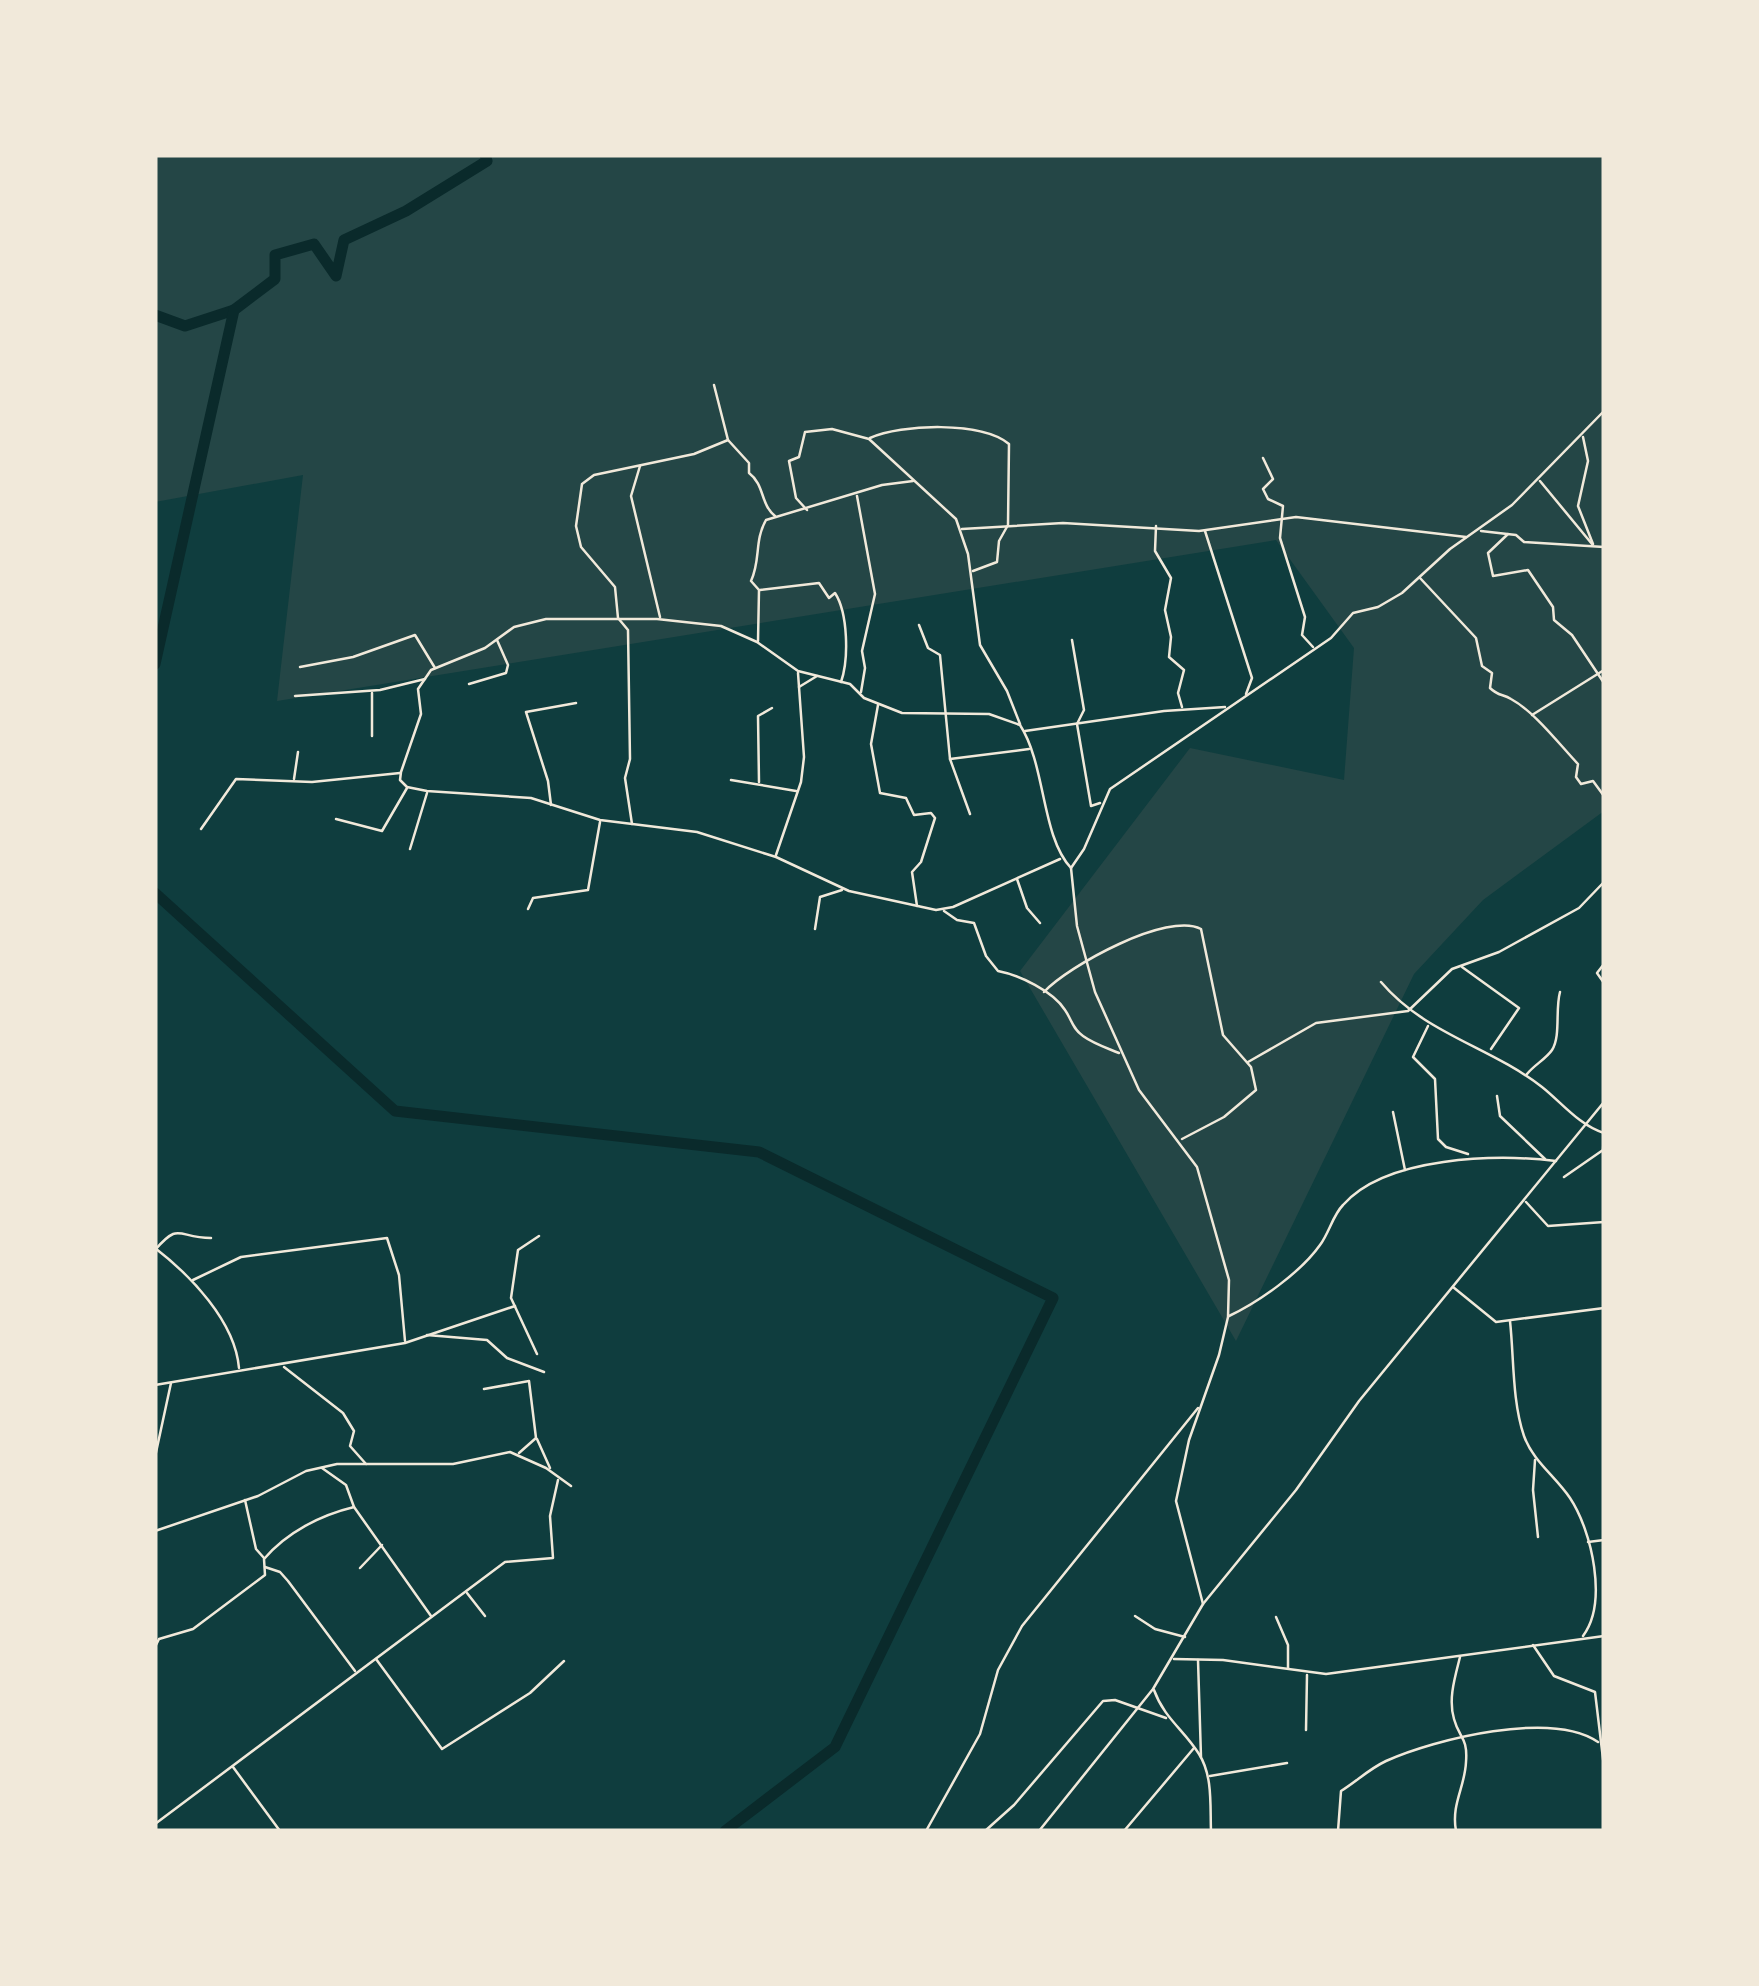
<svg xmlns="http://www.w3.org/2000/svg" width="1759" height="1986" font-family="'Space Grotesk',sans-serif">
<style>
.green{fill:#244646}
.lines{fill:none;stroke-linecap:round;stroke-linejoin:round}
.river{stroke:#0a2a2b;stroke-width:11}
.minor{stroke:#f1e9da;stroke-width:2.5}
</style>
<rect width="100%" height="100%" fill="#0f3d3e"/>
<!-- green -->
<path class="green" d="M155,155H1604V811L1483,900L1414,974L1236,1341L1020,971L1190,748L1344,780L1354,648L1276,540L277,701L303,475L155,502Z"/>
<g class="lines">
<!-- river -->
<g class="river">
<path d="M155,315L185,326L234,310"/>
<path d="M155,664L234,310L275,279V255L314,244L336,276L344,240L406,211L487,161L485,155"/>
<path d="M155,893L395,1111L759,1152L1053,1298L835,1747L725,1831"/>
</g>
<!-- minor -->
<g class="minor">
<path d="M714,385L728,440L749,463V473C765,485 760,504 775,516"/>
<path d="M1583,437L1588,461L1578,506L1593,544"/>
<path d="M870,438C901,424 982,421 1009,444L1008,525L999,541L997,562L973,571"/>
<path d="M1263,458L1273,479L1263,489L1268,499L1283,506L1280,538L1305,617L1302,635L1313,647"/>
<path d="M640,466L631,496L660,617"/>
<path d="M1540,481L1592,544"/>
<path d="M857,496L875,594L862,651L865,668L861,692"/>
<path d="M807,510L796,498L789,461L799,457L805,432L832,429L869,439L956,519L968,554L980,645L1007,691L1020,724"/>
<path d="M1156,526L1155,551L1171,578L1165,610L1171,637L1169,657L1184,670L1178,693L1182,707"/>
<path d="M962,529L1063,523L1199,531L1296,517L1466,537"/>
<path d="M1205,531L1252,678L1246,694"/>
<path d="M1481,531L1516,535L1524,542L1604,547"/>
<path d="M1508,534L1488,553L1493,576L1528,570L1553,607L1554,620L1572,635L1604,683"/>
<path d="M1420,578L1476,638L1482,666L1492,673L1490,688C1498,696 1503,694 1511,699C1535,712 1559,744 1578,764L1576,777L1581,784L1593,781L1604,796"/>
<path d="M760,590L819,583L829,598L835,593C848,613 849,659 841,682"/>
<path d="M919,625L928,648L940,655L950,759L970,814"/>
<path d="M1072,640L1084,710L1077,724L1091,806L1100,803"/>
<path d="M758,641L759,590L751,581C761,560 754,541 766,520L882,485L913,481"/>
<path d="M300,667L353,657L415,635L435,668"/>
<path d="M469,684L506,673L508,665L497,640"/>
<path d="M799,687L817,676"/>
<path d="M372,693V736"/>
<path d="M295,696L380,690L425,679"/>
<path d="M878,705L871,744L880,793L906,798L914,815L931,813L935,818L921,862L912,872L917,906"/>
<path d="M1532,715L1604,670"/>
<path d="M1025,731L1164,711L1225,707"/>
<path d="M950,759L1029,749"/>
<path d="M294,779L298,752"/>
<path d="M731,780L796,791"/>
<path d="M759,782L758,716L772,708"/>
<path d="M551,805L548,781L526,712L576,703"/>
<path d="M336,819L382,831L407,788"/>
<path d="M632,824L625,778L630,759L628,630L618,618L615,587L581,547L576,526L582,484L594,475L694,454L728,440"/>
<path d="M201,829L236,779L312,782L400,773"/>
<path d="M410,849L427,793"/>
<path d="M776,855L801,782L804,757L798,673"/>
<path d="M1060,859L953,907L936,910L849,891L776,857L697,832L600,820L531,798L427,791L407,787L400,780L401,772L421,714L418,689L431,670L485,648L514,627L546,619H657L721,626L757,642L798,671L850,684L864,698L902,713L989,714L1020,725C1046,765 1041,836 1071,868"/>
<path d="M1017,879L1027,908L1040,923"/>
<path d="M528,909L533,898L588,890L600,822"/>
<path d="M944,911L957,920L974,923L986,956L998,971C1019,975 1053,991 1065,1010C1072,1020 1072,1028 1083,1036C1094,1044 1107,1048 1119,1053"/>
<path d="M815,929L820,897L842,890"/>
<path d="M1604,964L1597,973L1604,983"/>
<path d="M1462,967L1519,1008L1491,1049"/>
<path d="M1381,982C1425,1034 1489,1046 1542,1087C1561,1102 1580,1126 1604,1133L1603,1150L1564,1177"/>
<path d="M1044,992C1068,966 1168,911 1201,929L1223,1035L1251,1067L1256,1090L1224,1117L1182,1139"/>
<path d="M1428,1026L1413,1057L1435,1079L1438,1139L1446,1147L1468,1154"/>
<path d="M1248,1062L1316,1023L1408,1011L1452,969L1499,952L1579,908L1604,882"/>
<path d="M1527,1074C1534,1065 1546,1059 1552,1050C1561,1036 1555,1010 1560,992"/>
<path d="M1497,1096L1500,1116L1545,1159"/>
<path d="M1393,1112L1405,1170"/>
<path d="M1526,1202L1548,1226L1604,1222"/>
<path d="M155,1248C190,1275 235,1321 239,1368"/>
<path d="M155,1250C180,1221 177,1238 211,1238"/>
<path d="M193,1280L241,1257L387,1238L399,1275L405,1341"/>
<path d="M1453,1287L1496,1322L1604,1308"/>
<path d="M1229,1316C1259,1302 1301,1272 1320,1245C1329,1233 1333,1215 1343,1205C1386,1156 1497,1154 1556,1161"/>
<path d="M1510,1321C1514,1357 1512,1401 1524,1436C1533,1461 1555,1476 1570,1498C1592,1531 1608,1603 1583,1636"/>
<path d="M427,1335L487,1340L507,1358L544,1372"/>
<path d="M537,1354L511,1298L518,1250L539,1236"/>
<path d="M284,1367L343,1413L354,1431L350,1446L366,1464"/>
<path d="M155,1385L405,1343L515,1306"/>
<path d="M484,1389L529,1381L536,1438L519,1453"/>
<path d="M537,1439L550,1468"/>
<path d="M155,1457L171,1383"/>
<path d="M1535,1460L1533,1490L1538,1537"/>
<path d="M322,1468L346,1485L354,1507L431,1616"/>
<path d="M245,1500L256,1549L264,1558"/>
<path d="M155,1531L258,1496L306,1471L337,1464H453L510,1452L546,1468L571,1486"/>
<path d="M1588,1542L1604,1540"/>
<path d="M265,1567L280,1572L288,1581L355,1671"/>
<path d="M360,1568L382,1545"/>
<path d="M467,1593L485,1616"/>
<path d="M1203,1604L1176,1501L1189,1440L1219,1355L1228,1317L1229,1280L1197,1167L1139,1090L1095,992L1077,926L1071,868L1084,849L1110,789L1331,638L1353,613L1378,607L1402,593L1450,549L1512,505L1604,411"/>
<path d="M1135,1616L1155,1629L1185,1637"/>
<path d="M1276,1617L1288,1645V1668"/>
<path d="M1533,1645L1554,1676L1595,1692L1604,1767"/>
<path d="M155,1647L159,1639L193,1629L265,1575L264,1559C287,1532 321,1515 354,1507"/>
<path d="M376,1659L442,1749L530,1693L564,1661"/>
<path d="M1174,1659L1223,1660L1326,1674L1604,1636"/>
<path d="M1198,1660L1201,1757"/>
<path d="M1154,1690C1164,1718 1184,1730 1199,1754C1213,1776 1210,1806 1211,1831"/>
<path d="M1306,1730L1307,1675"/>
<path d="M233,1767L280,1831"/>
<path d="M1210,1776L1287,1763"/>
<path d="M155,1824L505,1562L553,1558L550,1516L558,1480"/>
<path d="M926,1831L980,1734L998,1670L1022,1626L1198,1408"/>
<path d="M985,1831L1014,1805L1103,1701L1115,1700L1166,1718"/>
<path d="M1039,1831L1153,1689L1203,1604L1296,1490L1359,1401L1604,1102"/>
<path d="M1124,1831L1194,1748"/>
<path d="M1338,1831L1341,1791C1357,1781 1369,1769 1386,1761C1435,1739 1552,1710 1598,1742"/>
<path d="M1456,1831C1451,1804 1465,1787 1466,1762C1468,1737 1459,1738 1454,1719C1448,1699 1455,1677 1460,1657"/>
</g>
</g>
<!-- border -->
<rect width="1759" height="1986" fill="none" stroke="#f1e9da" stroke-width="315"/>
</svg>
